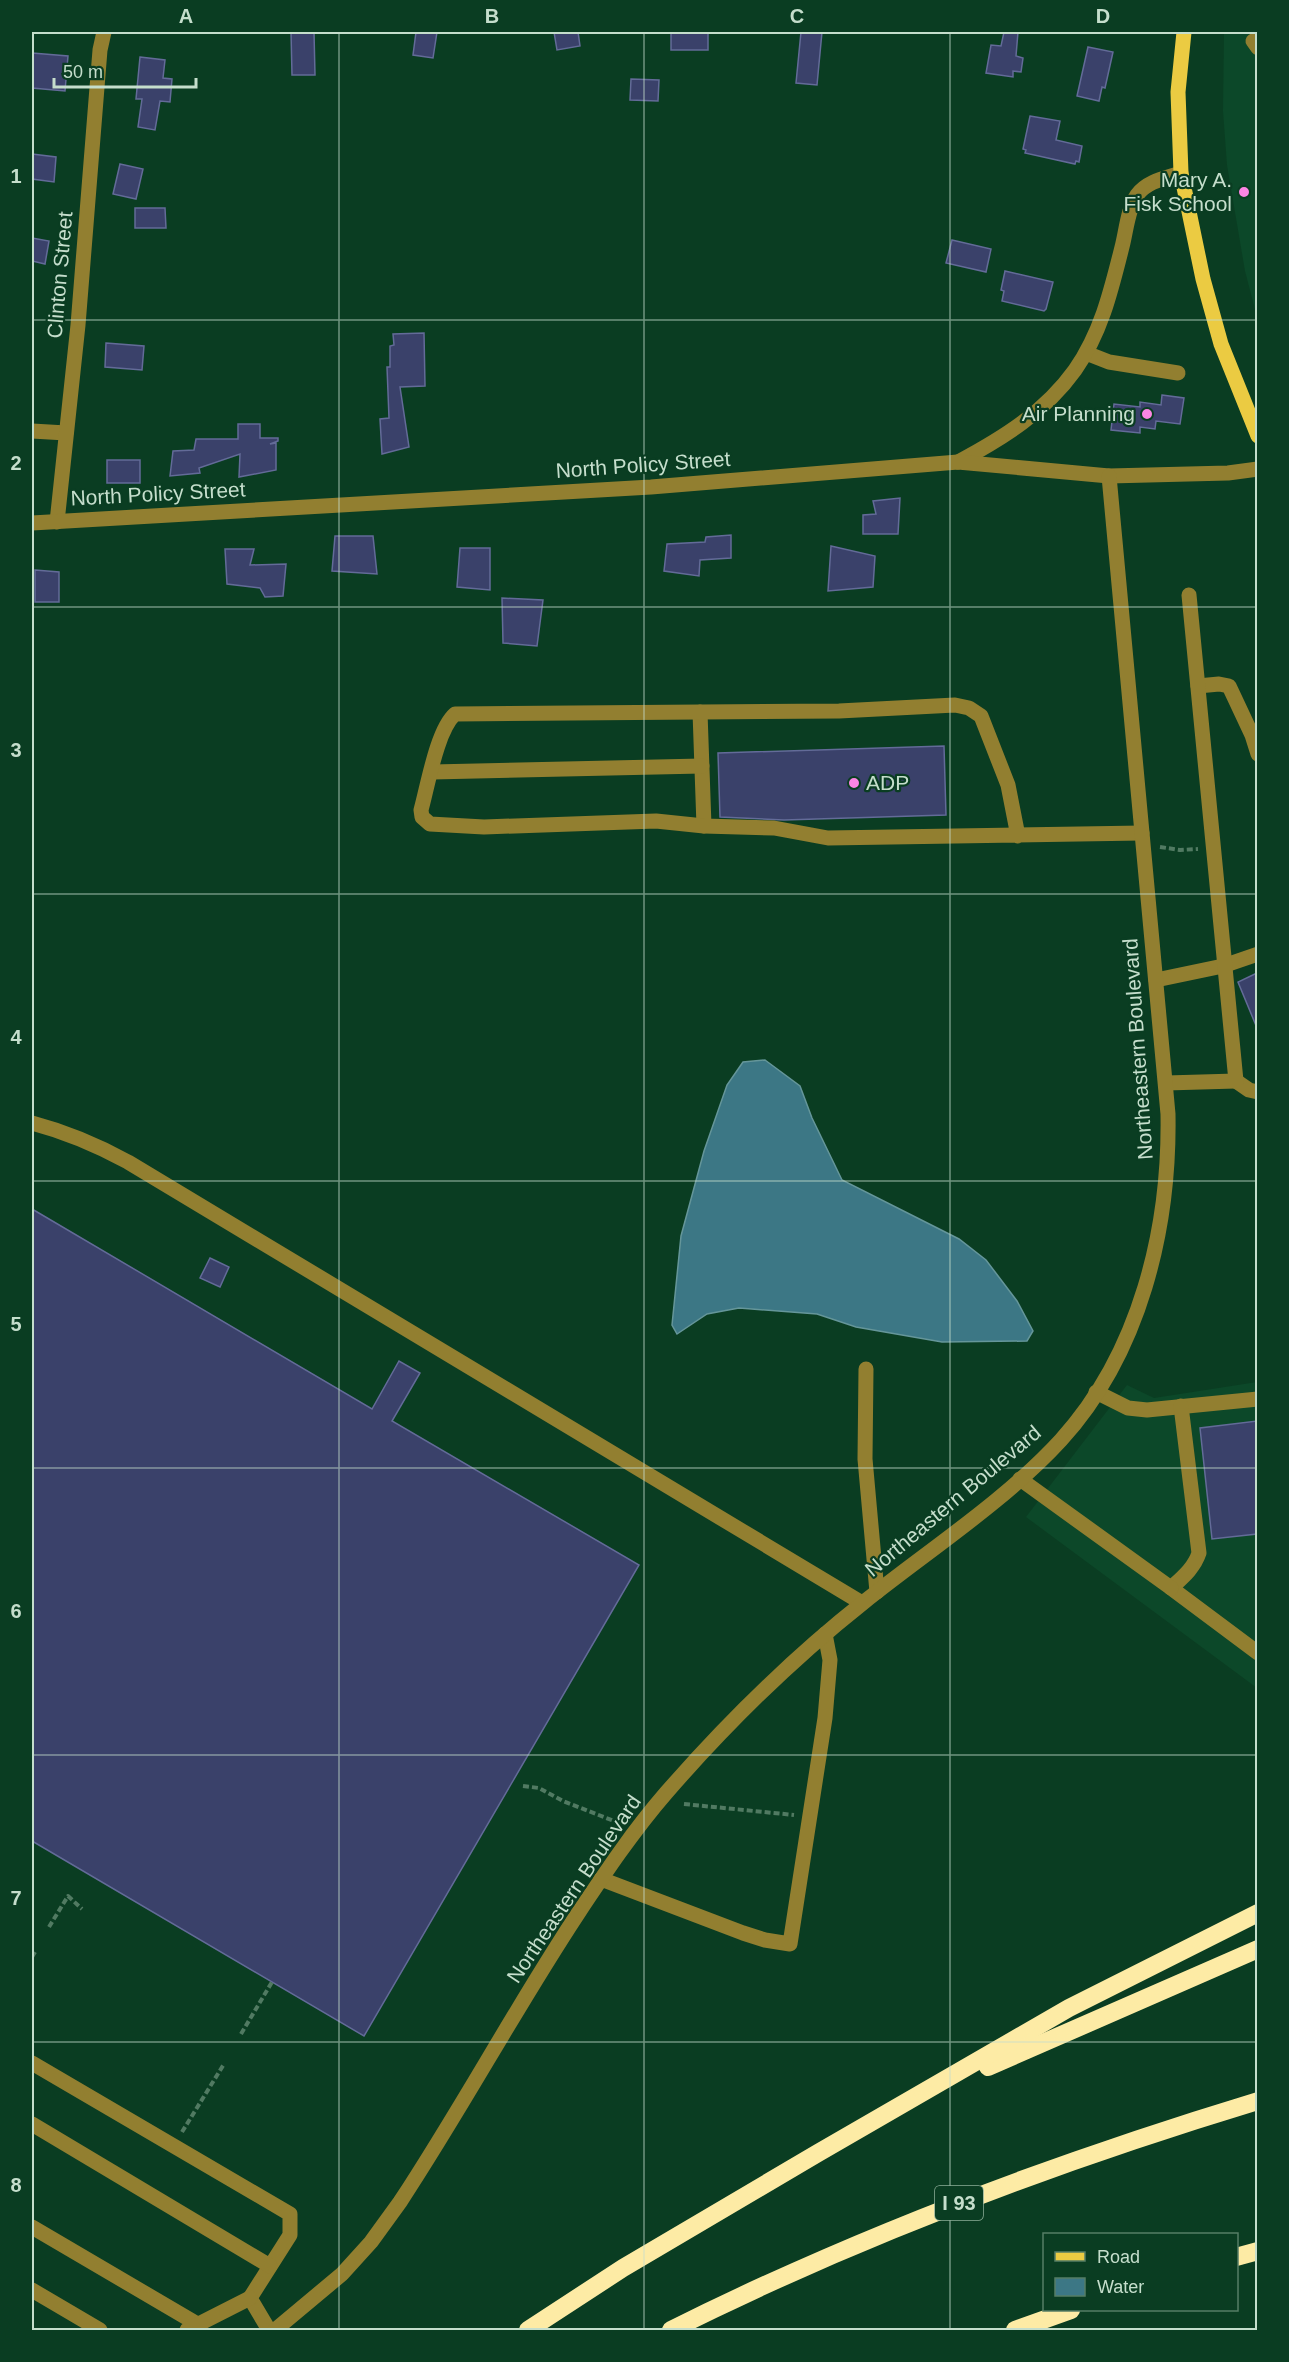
<svg xmlns="http://www.w3.org/2000/svg" width="1289" height="2362" font-family="Helvetica,sans-serif">
<style>
.built{fill:#0c4829}
.water{fill:#3c7785;stroke:#65969a;stroke-width:1.5}
.building{fill:#3a416a;stroke:#636b98;stroke-width:1.5}
.lines{fill:none;stroke-linecap:round;stroke-linejoin:round}
.path{stroke:#517a62;stroke-width:4;stroke-dasharray:6 3;stroke-linecap:butt}
.minor{stroke:#927f30;stroke-width:15}
.major{stroke:#ebcb42;stroke-width:15}
.highway{stroke:#fdeba5;stroke-width:18}
.grid{fill:none;stroke:#c5decc;stroke-width:1.5;stroke-opacity:0.55}
.poi-dot{fill:#fc86e4;stroke:#0a3d22;stroke-width:2}
.labels{text-anchor:middle;stroke-width:4.5;stroke-linejoin:round;paint-order:stroke}
.shield{fill:#0a3d22;stroke:#8dae99;stroke-width:1.5}
.shield-label{font-size:20px;font-weight:bold;fill:#c5decc}
.poi-label{font-size:21px;fill:#c5decc;stroke:#0a3d22;text-anchor:end}
.street-label{font-size:21px;fill:#c5decc;stroke:#0a3d22}
.neatline{fill:none;stroke:#c5decc;stroke-width:2}
.grid-label{font-size:20px;text-anchor:middle;font-weight:bold;fill:#c5decc}
</style>
<rect width="100%" height="100%" fill="#0a3d22"/>
<!-- built -->
<g class="built">
<path d="M1224,32H1257V317L1245,271L1227,165L1223,111Z"/>
<path d="M1257,1382V1688L1026,1517L1127,1385L1154,1398Z"/>
</g>
<!-- water -->
<path class="water" d="M765,1060L800,1086L812,1118L842,1180L959,1239L986,1260L1017,1301L1033,1331L1027,1341L942,1342L856,1327L817,1314L739,1308L707,1314L677,1334L672,1325L681,1236L704,1151L727,1085L743,1062Z"/>
<!-- building -->
<g class="building">
<path d="M291,32H314L315,75H292Z"/>
<path d="M416,32H437L433,58L413,55Z"/>
<path d="M554,32H578L580,46L557,50Z"/>
<rect x="671" y="32" width="37" height="18"/>
<path d="M801,32H822L817,85L796,83Z"/>
<path d="M1004,32H1018L1016,56L1023,58L1021,72L1013,71V77L986,73L991,45L1001,46Z"/>
<path d="M1088,47L1113,52L1105,88L1102,87L1099,101L1077,96Z"/>
<path d="M32,53L68,56L65,91L32,88Z"/>
<path d="M140,57L165,60L163,78L172,79L170,102L160,101L155,130L138,127L142,99H136Z"/>
<path d="M631,79L659,80L658,101L630,100Z"/>
<path d="M1030,116L1060,121L1056,140L1082,146L1079,162L1076,161L1075,164L1025,153L1026,150L1023,149Z"/>
<path d="M32,154L56,157L54,182L32,179Z"/>
<path d="M120,164L143,169L136,199L113,194Z"/>
<path d="M135,208H165L166,228H135Z"/>
<path d="M32,238L49,241L45,264L32,261Z"/>
<path d="M952,240L991,249L986,272L946,263Z"/>
<path d="M1005,271L1053,282L1046,309L1044,311L1002,301L1004,291L1001,290Z"/>
<path d="M424,333L425,386L400,387L409,447L382,454L380,419L389,418L387,367H390V346L394,345L393,334Z"/>
<path d="M106,343L144,346L142,370L105,367Z"/>
<path d="M1162,395L1184,398L1180,424L1156,421L1155,429L1140,427V433L1111,430L1114,404L1140,407V402L1161,405Z"/>
<path d="M238,424H260V438H278V441L270,444L276,443V470L239,477L240,454L199,468L200,473L170,476L173,451L194,450L196,439H238Z"/>
<rect x="107" y="460" width="33" height="23"/>
<path d="M900,498L898,534H863V515L876,514L873,501Z"/>
<path d="M731,535V558L700,560L699,576L664,571L667,544L705,542L706,537Z"/>
<path d="M335,536H373L377,574L332,571Z"/>
<path d="M831,546L875,556L873,587L828,591Z"/>
<path d="M460,548H490V590L457,587Z"/>
<path d="M225,549H254L250,565L286,564L283,596L265,597L260,588L227,584Z"/>
<path d="M35,570L59,572V602H35Z"/>
<path d="M502,598L543,600L537,646L503,643Z"/>
<path d="M944,746L946,815L784,820L720,817L718,753Z"/>
<path d="M1257,973V1028L1238,982Z"/>
<path d="M32,1209L372,1409L399,1361L420,1373L392,1421L639,1565L364,2036L32,1841Z"/>
<path d="M210,1258L229,1267L220,1287L200,1278Z"/>
<path d="M1257,1421V1534L1212,1539L1200,1428Z"/>
</g>
<g class="lines">
<!-- path -->
<g class="path">
<path d="M1160,847L1180,850L1198,849"/>
<path d="M523,1786L539,1788L563,1801L619,1823"/>
<path d="M684,1804L794,1815"/>
<path d="M49,1927L68,1896L82,1909"/>
<path d="M32,1957L35,1952"/>
<path d="M241,2034L272,1982"/>
<path d="M182,2132L224,2064"/>
</g>
<!-- minor -->
<g class="minor">
<path d="M1253,41L1258,48"/>
<path d="M1086,353L1109,362L1178,373"/>
<path d="M32,431L66,433"/>
<path d="M958,462C1003,438 1045,412 1075,370C1101,333 1111,291 1122,247C1126,232 1128,208 1137,195C1147,181 1166,178 1181,173"/>
<path d="M57,522L78,325L100,50L104,32"/>
<path d="M32,523L651,487L958,462L1109,476L1228,473L1258,469"/>
<path d="M1198,686L1219,684L1229,686L1252,735L1258,754"/>
<path d="M700,712L704,826"/>
<path d="M432,772L702,766"/>
<path d="M1018,836L1008,785L981,716L969,708L955,705L839,711L455,714C437,730 428,785 421,810L422,817L430,824L484,827L656,821L704,826L774,828L828,838L1142,833"/>
<path d="M1156,980L1223,966L1258,954"/>
<path d="M1236,1081L1249,1090L1258,1092"/>
<path d="M1166,1083L1236,1081L1189,595"/>
<path d="M32,1123C66,1132 97,1145 128,1162L862,1603"/>
<path d="M866,1369L865,1459L877,1592"/>
<path d="M1096,1392L1128,1408L1147,1410L1258,1399"/>
<path d="M1181,1406L1199,1553C1194,1568 1183,1577 1171,1588L1258,1653"/>
<path d="M1020,1479L1171,1588"/>
<path d="M601,1879L743,1933L765,1940L790,1944L825,1718L830,1660L825,1634"/>
<path d="M32,2063L290,2214V2235L250,2298L269,2330"/>
<path d="M32,2124L270,2266"/>
<path d="M32,2227L199,2325"/>
<path d="M32,2290L100,2330"/>
<path d="M187,2330L250,2298"/>
<path d="M275,2330L342,2274L371,2242L400,2202C462,2108 515,2009 577,1915C605,1873 633,1831 666,1793C727,1723 792,1659 864,1602C929,1550 1005,1501 1061,1440C1140,1353 1170,1229 1168,1114L1109,476"/>
</g>
<!-- major -->
<path class="major" d="M1184,32L1178,92L1181,173L1203,279L1221,344L1258,436"/>
<!-- highway -->
<g class="highway">
<path d="M988,2067L1258,1949"/>
<path d="M1236,2257L1258,2251"/>
<path d="M528,2330L623,2268L818,2153L1069,2008L1258,1913"/>
<path d="M671,2330C859,2236 1057,2162 1258,2101"/>
<path d="M1015,2330L1071,2310"/>
</g>
</g>
<!-- grid -->
<path class="grid" d="M339,32V2330M644,32V2330M950,32V2330M32,320H1258M32,607H1258M32,894H1258M32,1181H1258M32,1468H1258M32,1755H1258M32,2042H1258"/>
<!-- markers -->
<g class="poi-dot">
<circle cx="1244" cy="192" r="6"/>
<circle cx="1147" cy="414" r="6"/>
<circle cx="854" cy="783" r="6"/>
</g>
<g class="labels">
<!-- shield labels -->
<rect class="shield" x="935" y="2186" width="48" height="34" rx="4.5"/>
<g class="shield-label">
<text x="959" y="2210">I 93</text>
</g>
<!-- poi labels -->
<g class="poi-label">
<text x="1232" y="187">Mary A.<tspan x="1232" dy="24">Fisk School</tspan></text>
<text x="1135" y="421">Air Planning</text>
<text x="866" y="790" text-anchor="start">ADP</text>
</g>
<!-- street labels -->
<g class="street-label">
<text transform="translate(60 275) rotate(-85)" y="7">Clinton Street</text>
<text transform="translate(643 465) rotate(-4)" y="7">North Policy Street</text>
<text transform="translate(158 494) rotate(-3)" y="7">North Policy Street</text>
<text transform="translate(1138 1049) rotate(-94)" y="7">Northeastern Boulevard</text>
<text transform="translate(953 1501) rotate(-40)" y="7">Northeastern Boulevard</text>
<text transform="translate(574 1889) rotate(-56)" y="7">Northeastern Boulevard</text>
</g>
</g>
<!-- border -->
<rect width="1289" height="2362" fill="none" stroke="#0a3d22" stroke-width="66"/>
<!-- legend -->
<rect x="1043" y="2233" width="195" height="78" fill="#0a3d22" stroke="#557d66" stroke-width="1.5"/>
<rect x="1055" y="2252" width="30" height="9" fill="#ebcb42" stroke="#557d66" stroke-width="1.5"/>
<text x="1097" y="2263" font-size="18" fill="#c5decc">Road</text>
<rect x="1055" y="2278" width="30" height="18" fill="#3c7785" stroke="#557d66" stroke-width="1.5"/>
<text x="1097" y="2293" font-size="18" fill="#c5decc">Water</text>
<!-- scale -->
<path d="M54 78v9h142v-9" fill="none" stroke="#c5decc" stroke-width="3"/>
<text x="63" y="78" font-size="18" fill="#c5decc" stroke="#0a3d22" stroke-width="4.5" paint-order="stroke">50 m</text>
<rect x="33" y="33" width="1223" height="2296" class="neatline"/>
<g class="grid-label">
<text x="186" y="23">A</text>
<text x="492" y="23">B</text>
<text x="797" y="23">C</text>
<text x="1103" y="23">D</text>
<text x="16" y="183">1</text>
<text x="16" y="470">2</text>
<text x="16" y="757">3</text>
<text x="16" y="1044">4</text>
<text x="16" y="1331">5</text>
<text x="16" y="1618">6</text>
<text x="16" y="1905">7</text>
<text x="16" y="2192">8</text>
</g>
</svg>
